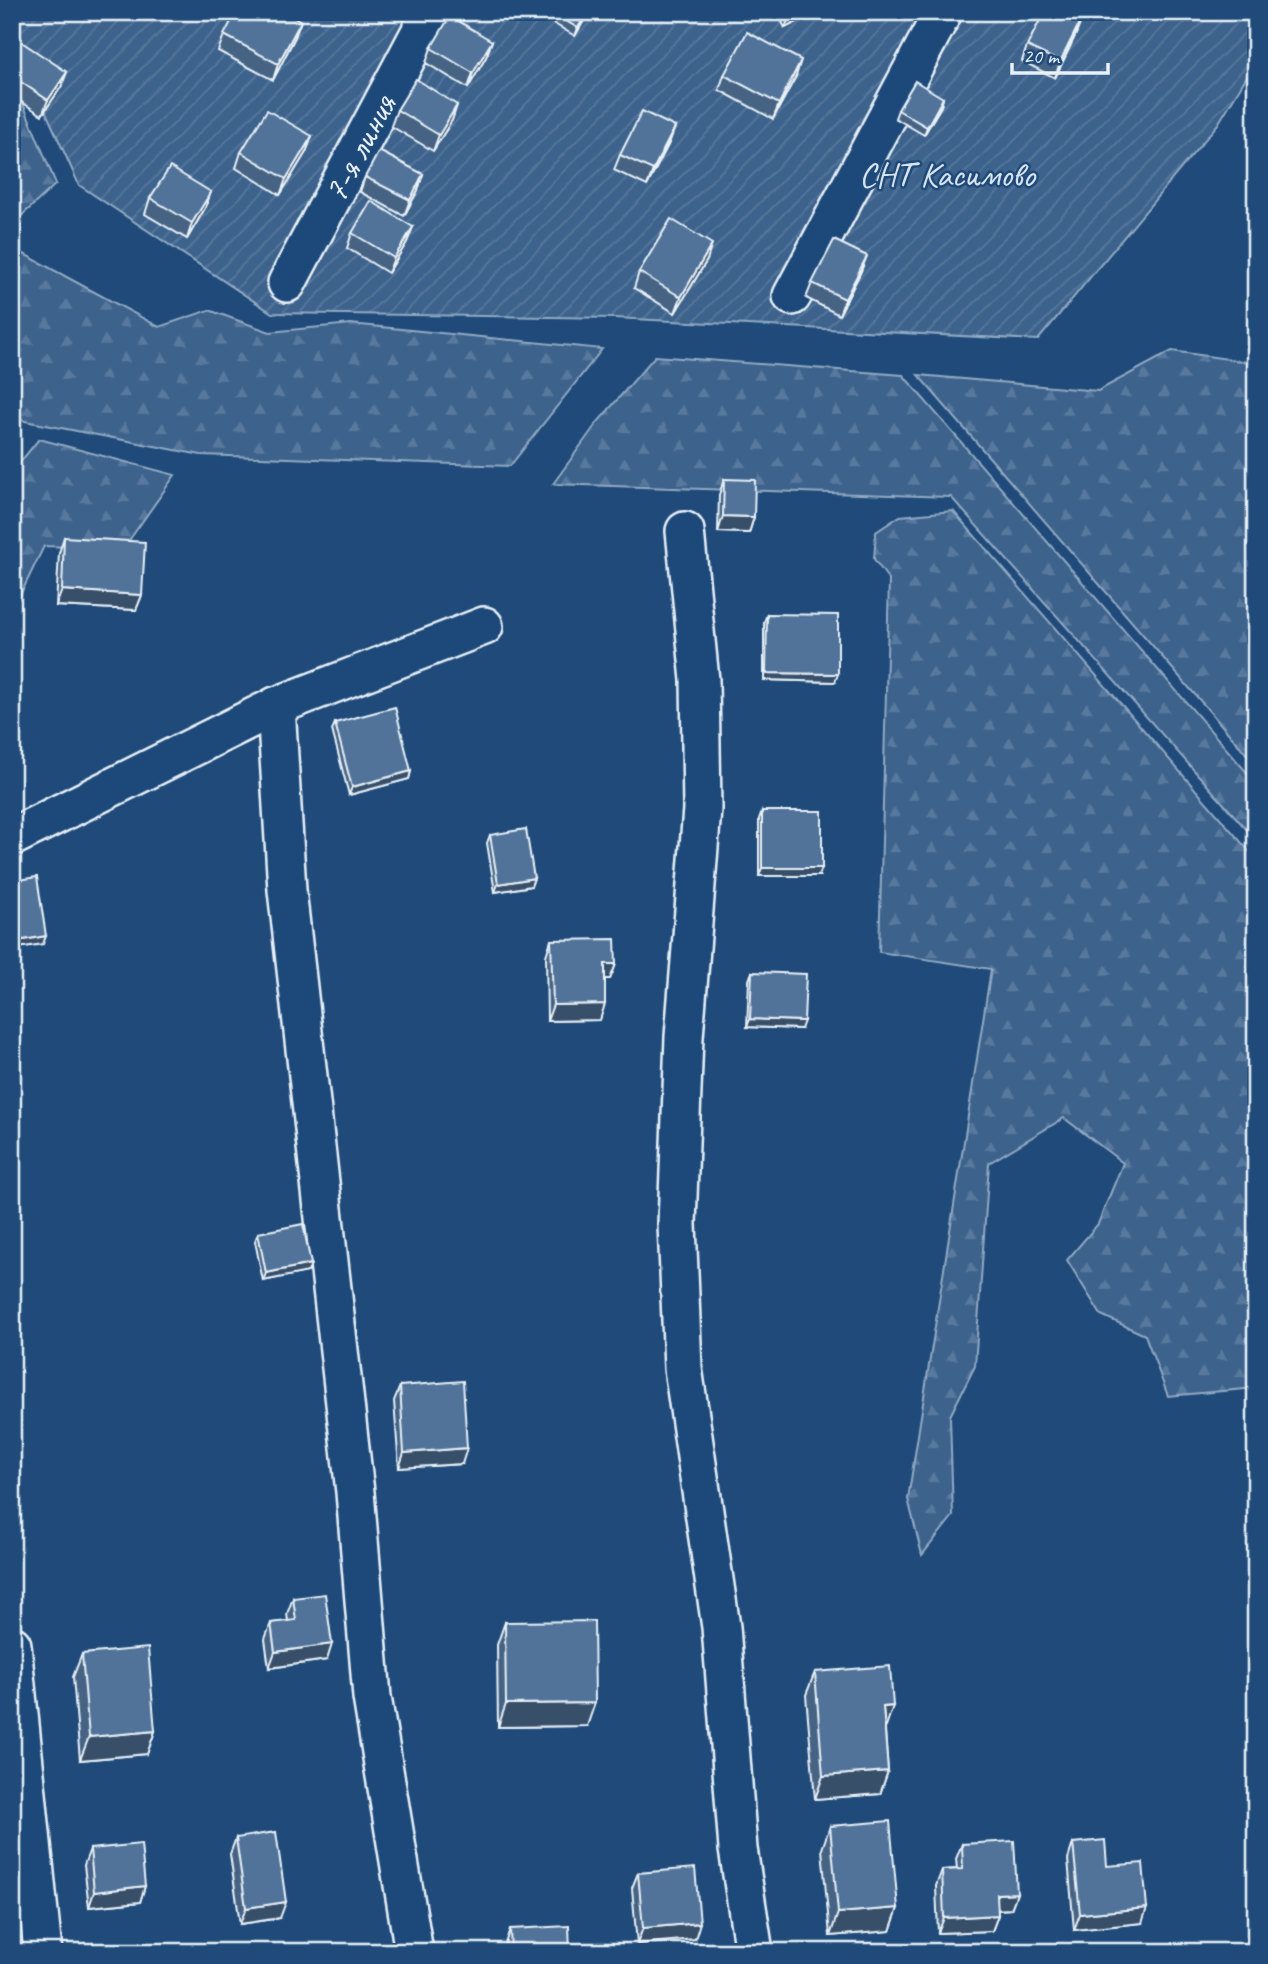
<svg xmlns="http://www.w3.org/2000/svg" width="1268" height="1964" font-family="Caveat,sans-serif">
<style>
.forest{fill:url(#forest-firs);stroke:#92aac2;stroke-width:2}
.garden{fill:url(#garden-furrows);stroke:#92aac2;stroke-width:2}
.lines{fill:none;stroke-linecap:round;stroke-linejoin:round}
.minor-casing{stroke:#e8f1f8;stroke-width:42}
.minor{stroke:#1f4a7a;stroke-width:37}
.wall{fill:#466384;stroke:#e8f1f8;stroke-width:2}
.shaded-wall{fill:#39506b;stroke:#e8f1f8;stroke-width:2}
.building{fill:#517399;stroke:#e8f1f8;stroke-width:2}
.labels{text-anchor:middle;stroke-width:5;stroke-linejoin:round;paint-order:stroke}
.street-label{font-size:35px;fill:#e8f1f8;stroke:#1f4a7a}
.park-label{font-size:35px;fill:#d7e3ed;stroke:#1f4a7a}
</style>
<defs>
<pattern id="forest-firs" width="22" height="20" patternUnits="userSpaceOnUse" patternTransform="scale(1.75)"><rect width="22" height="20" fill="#3c628c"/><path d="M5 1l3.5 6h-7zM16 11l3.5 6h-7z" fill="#58799d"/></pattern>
<pattern id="garden-furrows" width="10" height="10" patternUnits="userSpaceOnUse" patternTransform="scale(1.75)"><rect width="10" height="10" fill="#3c628c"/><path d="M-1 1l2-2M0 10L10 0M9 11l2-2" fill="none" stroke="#58799d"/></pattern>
</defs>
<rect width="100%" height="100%" fill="#1f4a7a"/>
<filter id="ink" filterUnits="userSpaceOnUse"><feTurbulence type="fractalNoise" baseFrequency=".0143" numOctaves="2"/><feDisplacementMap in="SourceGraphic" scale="14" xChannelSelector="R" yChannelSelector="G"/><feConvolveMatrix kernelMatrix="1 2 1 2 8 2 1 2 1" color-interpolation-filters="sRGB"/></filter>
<g filter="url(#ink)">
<!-- forest -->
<g class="forest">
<path d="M12,77L56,184L18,219L12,211Z"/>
<path d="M24,254L159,327L209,310L270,332L351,324L602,349L510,466L201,455L25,421L12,413V351H22C13,318 2,282 24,254Z"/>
<path d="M1172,351L1256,363V765L918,375L1098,391Z"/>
<path d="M655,356L903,375L1256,783V840L951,497L553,484L597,423Z"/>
<path d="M39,439L175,475L123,549L44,546L12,612V472Z"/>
<path d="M953,511L1256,859V1388L1168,1396L1145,1335L1101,1315L1067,1260L1098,1224L1123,1163L1064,1118L989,1163L975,1366L950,1416L953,1516L922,1555L908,1499L991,969L879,952L889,580L874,559L876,532L900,516Z"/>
</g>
<!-- garden -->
<path class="garden" d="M12,12H1256V61L1218,124L1038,340L615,318L272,313L79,185L12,37Z"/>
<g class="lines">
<!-- minor casing -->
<g class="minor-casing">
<g id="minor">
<path d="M287,283L431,12"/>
<path d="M792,296L943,12"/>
<path d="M685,531L700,680L702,809L684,1037L677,1224L683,1368L721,1627L738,1849L754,1952"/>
<path d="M276,706L287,890L355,1492L372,1697L414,1952"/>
<path d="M12,837L276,706L484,626"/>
<path d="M12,1645L43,1952"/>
</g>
</g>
<!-- minor -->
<use href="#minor" class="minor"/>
</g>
<!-- wall -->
<g class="wall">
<path d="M548,12H589L575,36L546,19Z"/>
<path d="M777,12H817L785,28Z"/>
<path d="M1082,18L1076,34L1055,78L1022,61L1027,46Z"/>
<path d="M224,35L295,37L273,80L218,51Z"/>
<path d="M492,41L486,57L468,88L426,63L431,48Z"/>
<path d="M12,46L67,72L61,87L42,115L12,96Z"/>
<path d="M724,75L796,76L773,119L719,90Z"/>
<path d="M943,98L941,106L924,135L895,118L898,110Z"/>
<path d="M457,105L452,120L433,151L391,126L397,110Z"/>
<path d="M675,127L669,143L647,186L614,170L620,155Z"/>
<path d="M312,136L306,152L280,195L236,168L241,152Z"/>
<path d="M423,174L418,190L404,216L360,192L365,177Z"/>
<path d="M211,192L205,208L187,239L145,214L150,198Z"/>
<path d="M413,227L407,242L388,273L347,248L352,233Z"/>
<path d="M707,260L675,313L634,288L639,272Z"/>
<path d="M861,271L839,315L806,298L812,283Z"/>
<path d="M724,479L754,517L749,533L718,532L719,495Z"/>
<path d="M64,537L142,595L136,610L56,606L59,553Z"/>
<path d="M767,614L835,682L764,680V622Z"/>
<path d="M335,723L411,771L409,779L349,795L332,730Z"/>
<path d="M762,811L819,876H759V819Z"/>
<path d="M490,835L534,878L531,886L495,892L487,843Z"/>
<path d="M551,940L616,964L610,979H605L600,1020L547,1021L546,956Z"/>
<path d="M752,972L801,1029L747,1027L749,980Z"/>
<path d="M258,1233L311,1264L308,1272L263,1281L255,1241Z"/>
<path d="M400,1386L462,1464L399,1468L394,1401Z"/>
<path d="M293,1598L327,1660L269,1668L265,1639L271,1623L288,1621L287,1614Z"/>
<path d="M505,1622L587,1726L498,1727L497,1645Z"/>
<path d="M82,1654L155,1731L147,1754L80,1760L73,1677Z"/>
<path d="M815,1672L885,1729L888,1771L880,1794L815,1799L806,1695Z"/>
<path d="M830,1826L898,1908L890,1931L830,1936L822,1849Z"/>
<path d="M236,1838L280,1918L240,1924L230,1854Z"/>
<path d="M1073,1843L1107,1866L1142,1923L1074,1930L1068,1859Z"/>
<path d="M962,1844L1017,1893L1011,1909L998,1910V1915L992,1931L938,1933L936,1886L942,1870L957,1869L956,1859Z"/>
<path d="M90,1849L145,1886L140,1902L89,1907L84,1865Z"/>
<path d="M638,1873L695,1939L637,1944L632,1888Z"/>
<path d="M510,1929L570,1952H502Z"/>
</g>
<!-- shaded-wall -->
<g class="shaded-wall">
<path d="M587,12H589L575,36L578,28Z"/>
<path d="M817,12L785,28L791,13Z"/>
<path d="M1082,18L1076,34L1055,78L1060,62Z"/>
<path d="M301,21L295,37L273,80L278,64Z"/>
<path d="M492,41L486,57L468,88L473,73Z"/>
<path d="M801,60L796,76L773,119L779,104Z"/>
<path d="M67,72L61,87L42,115L48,100Z"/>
<path d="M943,98L941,106L924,135L927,127Z"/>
<path d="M457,105L452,120L433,151L439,135Z"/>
<path d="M675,127L669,143L647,186L653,170Z"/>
<path d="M312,136L306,152L280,195L286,179Z"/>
<path d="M423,174L418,190L404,216L410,200Z"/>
<path d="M211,192L205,208L187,239L192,223Z"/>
<path d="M413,227L407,242L388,273L394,258Z"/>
<path d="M712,244L707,260L675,313L681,297Z"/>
<path d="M867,256L861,271L839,315L845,299Z"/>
<path d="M723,516L754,517L749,533L718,532Z"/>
<path d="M62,590L142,595L136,610L56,606Z"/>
<path d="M766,673L838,674L835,682L764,680Z"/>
<path d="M411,771L409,779L349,795L352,787Z"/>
<path d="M762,868H822L819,876H759Z"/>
<path d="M534,878L531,886L495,892L498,884Z"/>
<path d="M46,936L43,944L12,949V942Z"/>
<path d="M605,964H616L610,979H599Z"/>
<path d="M605,1004L600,1020L547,1021L553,1005Z"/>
<path d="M750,1019L804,1021L801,1029L747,1027Z"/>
<path d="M311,1264L308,1272L263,1281L266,1273Z"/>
<path d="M467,1448L462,1464L399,1468L404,1453Z"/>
<path d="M332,1644L327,1660L269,1668L275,1652Z"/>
<path d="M595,1703L587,1726L498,1727L506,1704Z"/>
<path d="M893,1706L885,1729L883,1707Z"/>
<path d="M155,1731L147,1754L80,1760L89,1737Z"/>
<path d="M888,1771L880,1794L815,1799L823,1776Z"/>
<path d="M145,1886L140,1902L89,1907L94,1892Z"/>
<path d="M1017,1893L1011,1909L991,1910L997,1894Z"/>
<path d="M286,1902L280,1918L240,1924L246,1908Z"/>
<path d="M898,1908L890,1931L830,1936L838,1913Z"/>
<path d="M1147,1908L1142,1923L1074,1930L1080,1914Z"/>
<path d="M998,1915L992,1931L938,1933L944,1918Z"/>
<path d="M700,1923L695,1939L637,1944L643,1928Z"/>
</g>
<!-- building -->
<g class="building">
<path d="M236,12H284L301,21L278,64L224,35Z"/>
<path d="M551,12H587L578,28Z"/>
<path d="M1044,12H1070L1082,18L1060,62L1027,46Z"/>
<path d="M450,16L492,41L473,73L431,48Z"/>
<path d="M747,32L801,60L779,104L724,75Z"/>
<path d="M17,39L67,72L48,100L12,76V46Z"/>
<path d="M416,79L457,105L439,135L397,110Z"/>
<path d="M915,81L943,98L927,127L898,110Z"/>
<path d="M267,110L312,136L286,179L241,152Z"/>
<path d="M642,111L675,127L653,170L620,155Z"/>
<path d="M379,151L423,174L410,200L365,177Z"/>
<path d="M170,167L211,192L192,223L150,198Z"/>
<path d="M371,201L413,227L394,258L352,233Z"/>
<path d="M671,219L712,244L681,297L639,272Z"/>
<path d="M834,240L867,256L845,299L812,283Z"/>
<path d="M724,479L755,480L754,517L723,516Z"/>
<path d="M64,537L145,542L142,595L62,590Z"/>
<path d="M767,614L838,615V674L766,673Z"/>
<path d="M395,707L411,771L352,787L335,723Z"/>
<rect x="762" y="811" width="60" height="57"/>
<path d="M526,829L534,878L498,884L490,835Z"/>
<path d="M37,877L46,936L12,942V881Z"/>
<path d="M615,939L616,964H605V1004L553,1005L551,940Z"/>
<path d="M752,972L806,974L804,1021L750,1019Z"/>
<path d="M303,1224L311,1264L266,1273L258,1233Z"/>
<path d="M463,1381L467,1448L404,1453L400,1386Z"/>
<path d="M325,1594L332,1644L275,1652L271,1623L296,1620L293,1598Z"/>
<path d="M594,1621L595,1703L506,1704L505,1622Z"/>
<path d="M148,1648L155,1731L89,1737L82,1654Z"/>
<path d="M890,1666L893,1706L883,1707L888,1771L823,1776L815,1672Z"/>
<path d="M890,1821L898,1908L838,1913L830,1826Z"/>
<path d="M276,1832L286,1902L246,1908L236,1838Z"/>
<path d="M1105,1840L1107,1866L1143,1863L1147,1908L1080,1914L1073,1843Z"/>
<path d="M1014,1841L1017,1893L997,1894L998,1915L944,1918L942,1870L963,1869L962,1844Z"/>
<path d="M141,1844L145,1886L94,1892L90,1849Z"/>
<path d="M695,1868L700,1923L643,1928L638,1873Z"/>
<path d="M569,1926L570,1952H511L510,1929Z"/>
</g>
</g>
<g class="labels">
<!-- street labels -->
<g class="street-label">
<text transform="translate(359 148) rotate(-62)" y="12">7-я линия</text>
</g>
<!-- park labels -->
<g class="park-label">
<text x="947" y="186">СНТ Касимово</text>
</g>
</g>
<!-- margin -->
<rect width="1268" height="1964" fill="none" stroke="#1f4a7a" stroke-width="42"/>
<rect x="21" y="21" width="1226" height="1922" fill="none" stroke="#e8f1f8" stroke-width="2.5" filter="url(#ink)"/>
<!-- scale -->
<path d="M1012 63v10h96v-10" fill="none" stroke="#e8f1f8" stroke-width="3.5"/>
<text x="1023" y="63" font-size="21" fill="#e8f1f8" stroke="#1f4a7a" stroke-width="5" paint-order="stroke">20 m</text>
</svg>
